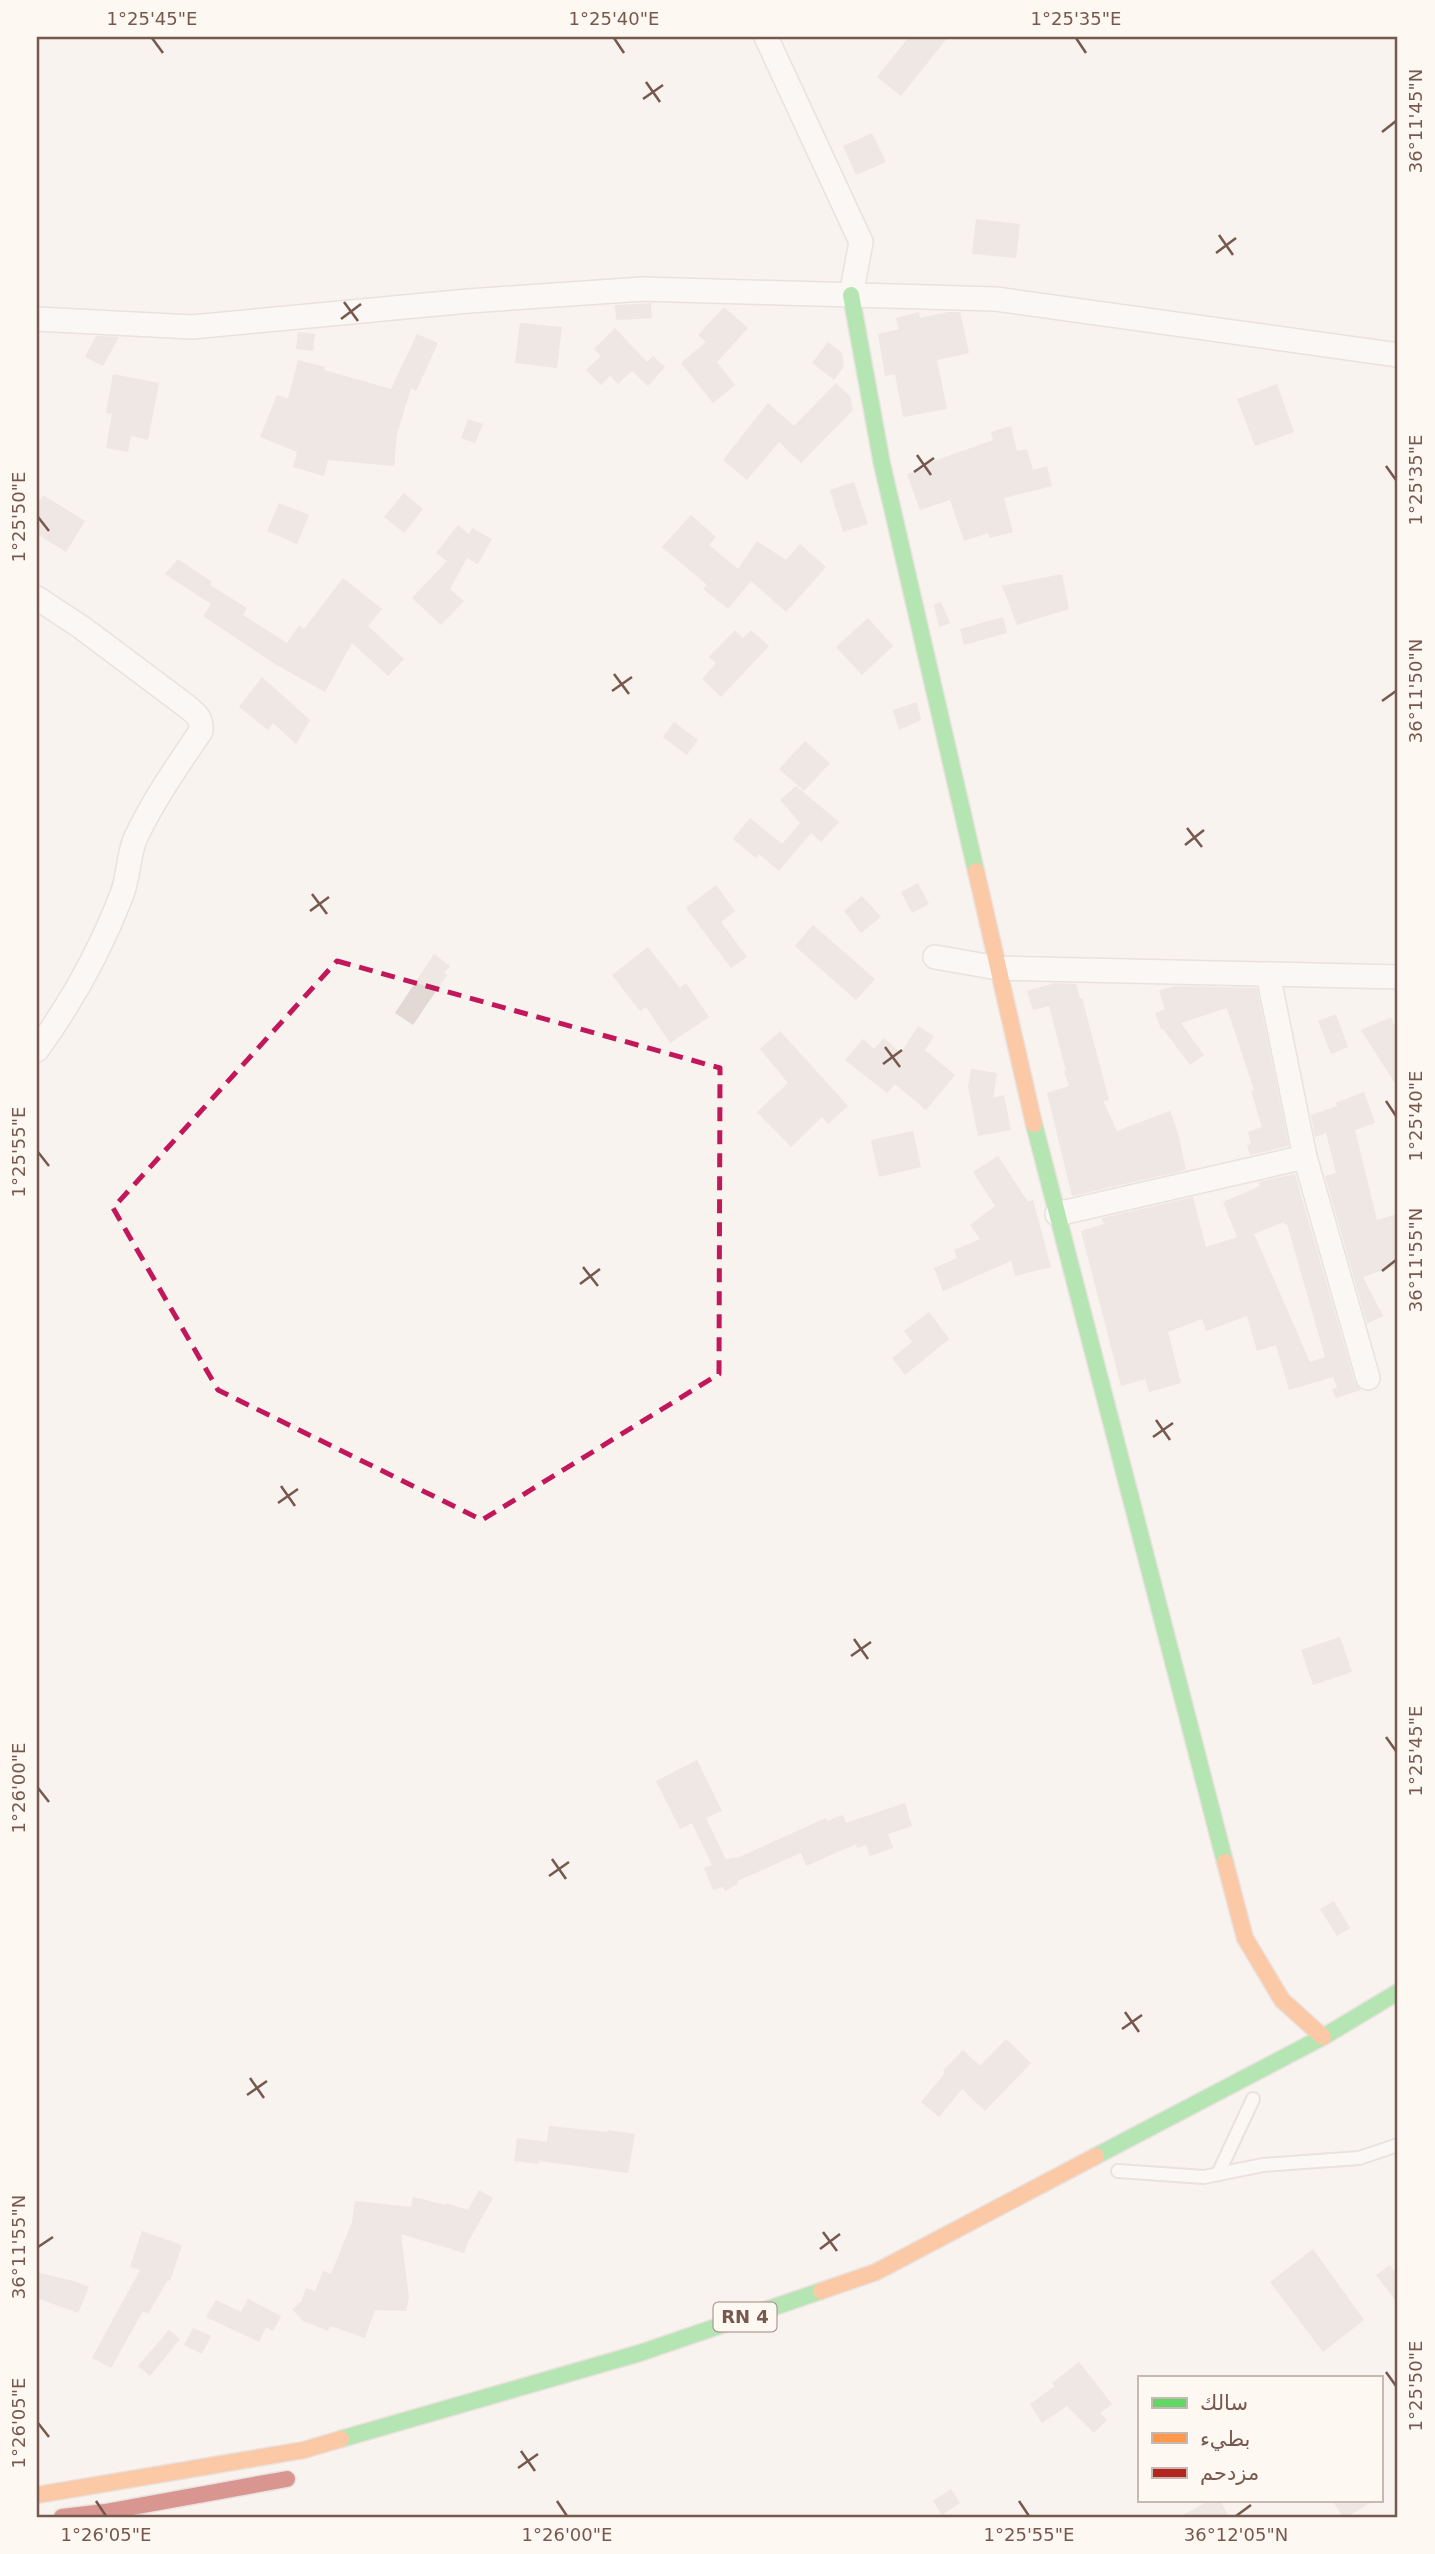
<svg xmlns="http://www.w3.org/2000/svg" width="1435" height="2554" font-family="'DejaVu Sans','Noto Sans Arabic',sans-serif">
<style>
.building{fill:#e2d9d4;fill-rule:evenodd}
.lines{fill:none;stroke-linecap:round;stroke-linejoin:round}
.lane-casing{stroke:#d7cfcb;stroke-width:16}
.street-casing{stroke:#d7cfcb;stroke-width:26}
.fast-casing{stroke:#d8cfcb;stroke-width:19}
.slow-casing{stroke:#d8cfcb;stroke-width:19}
.jam-casing{stroke:#d8cfcb;stroke-width:19}
.lane{stroke:#fefdfd;stroke-width:12}
.street{stroke:#fefdfd;stroke-width:23}
.fast{stroke:#63d668;stroke-width:16}
.slow{stroke:#ff974d;stroke-width:16}
.jam{stroke:#b3261e;stroke-width:16}
.marked{fill:none;stroke:#c2185b;stroke-width:5;stroke-dasharray:14 9;stroke-linejoin:round}
.ticks{fill:none;stroke:#76584f;stroke-width:2.5}
.labels{text-anchor:middle;stroke-width:6;stroke-linejoin:round;paint-order:stroke}
.shield{fill:#fef8f2;stroke:#9f8880;stroke-width:2}
.shield-label{font-size:18px;font-weight:bold;fill:#76584f}
.neatline{fill:none;stroke:#76584f;stroke-width:2.5}
.ticks-label{font-size:18px;text-anchor:middle;fill:#76584f}
</style>
<rect width="100%" height="100%" fill="#f8f3ef"/>
<!-- building -->
<g class="building">
<path d="M909,37H948L901,96L877,77Z"/>
<path d="M872,133L886,162L856,175L843,146Z"/>
<path d="M976,219L1020,224L1016,258L972,254Z"/>
<path d="M651,303L652,318L616,320L615,305Z"/>
<path d="M724,307L748,328L717,362L735,385L713,403L681,363L706,342L698,335Z"/>
<path d="M919,312L920,318L948,312H960L969,353L937,360L947,409L903,417L895,374L885,376L878,334L899,329L896,318Z"/>
<path d="M520,323L562,327L557,368L515,363Z"/>
<path d="M615,328L647,362L653,356L665,367L648,386L632,371L618,384L610,376L601,385L586,370L601,356L594,349Z"/>
<path d="M298,332L315,334L313,351L296,349Z"/>
<path d="M417,334L438,343L416,391L411,388L397,434L394,466L328,460L324,476L293,467L297,452L260,437L277,395L288,399L298,360L325,367L324,370L391,389Z"/>
<path d="M96,336L119,337L103,366L85,357Z"/>
<path d="M828,342L842,353L844,366L834,380L812,363Z"/>
<path d="M113,374L159,383L148,440L131,436L128,452L106,448L112,414L106,413Z"/>
<path d="M836,383L850,396L853,410L801,463L779,442L747,480L723,460L768,403L794,426Z"/>
<path d="M1277,384L1294,432L1255,446L1237,399Z"/>
<path d="M468,419L483,424L475,443L461,438Z"/>
<path d="M1011,426L1017,451L1027,449L1033,470L1047,466L1052,486L1004,498L1013,532L990,538L988,533L964,541L950,500L920,510L907,474L927,467L926,464L993,440L991,432Z"/>
<path d="M854,482L868,524L843,532L830,490Z"/>
<path d="M404,493L423,509L404,533L384,517Z"/>
<path d="M43,495L85,521L66,552L37,534V505Z"/>
<path d="M279,503L309,515L297,544L267,531Z"/>
<path d="M691,515L716,537L709,545L738,569L757,541L786,560L800,544L826,567L786,612L751,581L728,609L703,589L707,585L662,547Z"/>
<path d="M458,525L469,534L472,528L492,539L478,564L467,558L450,589L464,601L441,625L412,598L447,561L436,553Z"/>
<path d="M178,559L212,582L210,585L247,608L243,615L287,643L299,625L304,629L343,578L382,609L368,626L404,659L388,676L352,643L325,692L275,664L203,616L211,604L165,574Z"/>
<path d="M1062,574L1069,609L1017,625L1002,586Z"/>
<path d="M941,602L950,623L939,627L934,605Z"/>
<path d="M1003,617L1007,633L964,645L960,629Z"/>
<path d="M868,618L893,646L862,675L836,647Z"/>
<path d="M735,630L743,638L751,630L769,646L721,697L702,679L716,663L709,657Z"/>
<path d="M262,677L310,720L296,744L273,723L268,730L239,707Z"/>
<path d="M917,702L921,720L899,730L893,710Z"/>
<path d="M674,722L698,740L687,755L663,737Z"/>
<path d="M805,741L830,763L804,791L779,769Z"/>
<path d="M796,786L839,822L821,842L811,833L779,871L759,854L756,858L733,839L750,818L782,844L800,823L780,800Z"/>
<path d="M918,883L929,904L912,913L901,892Z"/>
<path d="M716,885L735,911L721,922L747,957L731,968L686,908Z"/>
<path d="M862,896L881,917L861,933L844,911Z"/>
<path d="M813,925L875,979L856,1000L795,946Z"/>
<path d="M648,947L680,988L686,983L709,1017L670,1043L646,1007L640,1011L612,975Z"/>
<path d="M434,954L450,966L444,973L447,975L413,1025L395,1013Z"/>
<path d="M1055,983L1076,984L1080,998H1082L1109,1100L1103,1101L1117,1131L1170,1111L1178,1133L1186,1170L1072,1196L1047,1093L1069,1086L1064,1071H1066L1049,1006L1033,1010L1027,991Z"/>
<path d="M1174,986L1257,988L1289,1146L1250,1155L1247,1145L1251,1144L1248,1132L1262,1127L1251,1091L1254,1090L1227,1008L1181,1023L1204,1055L1190,1065L1163,1029H1161L1155,1013L1165,1009L1159,991Z"/>
<path d="M1336,1014L1348,1047L1331,1054L1318,1021Z"/>
<path d="M1391,1017L1398,1034V1088L1361,1030Z"/>
<path d="M918,1026L934,1036L925,1050L955,1075L926,1110L895,1084L887,1093L845,1060L863,1039L874,1049L884,1038L901,1053Z"/>
<path d="M780,1031L848,1106L828,1124L822,1117L791,1147L757,1112L788,1083L760,1049Z"/>
<path d="M971,1069L997,1073L993,1098L1004,1095L1011,1130L978,1136L968,1087Z"/>
<path d="M1364,1092L1375,1123L1355,1130L1377,1220L1398,1214V1265L1363,1277L1383,1316L1367,1324L1325,1176L1336,1173L1326,1133L1315,1137L1311,1115L1337,1106L1336,1103Z"/>
<path d="M913,1131L921,1167L879,1177L871,1140Z"/>
<path d="M998,1156L1028,1202L1033,1200L1051,1267L1015,1276L1011,1261L943,1291L934,1268L957,1258L954,1250L980,1239L970,1225L995,1206L973,1172Z"/>
<path d="M1295,1174L1355,1382L1361,1390L1336,1398L1332,1390L1337,1387L1333,1377L1289,1390L1276,1345L1257,1351L1247,1316L1206,1331L1202,1319L1168,1332L1181,1383L1149,1392L1145,1379L1121,1386L1081,1231L1104,1224L1102,1218L1193,1197L1206,1247L1237,1237L1223,1202L1260,1186L1259,1182ZM1284,1222L1285,1225L1287,1224L1325,1357L1310,1362L1254,1234Z"/>
<path d="M929,1312L949,1339L905,1375L892,1358L912,1342L904,1331Z"/>
<path d="M1340,1637L1352,1672L1313,1685L1301,1650Z"/>
<path d="M697,1760L722,1811L706,1818L726,1860L735,1857V1859L826,1818L827,1821L843,1815L846,1823L905,1803L912,1826L888,1834L893,1848L870,1856L866,1845L857,1848L856,1844L806,1866L801,1853L737,1881L738,1884L725,1891L723,1887L713,1890L704,1868L712,1865L692,1823L680,1829L656,1781Z"/>
<path d="M1334,1901L1350,1928L1337,1936L1320,1909Z"/>
<path d="M1006,2039L1031,2063L985,2111L962,2089L939,2117L921,2102L945,2073L943,2071L963,2050L980,2066Z"/>
<path d="M549,2126L607,2132L608,2130L635,2134L628,2173L539,2161V2164L514,2161L517,2138L547,2142Z"/>
<path d="M479,2190L493,2198L468,2242L464,2253L401,2234L409,2297L406,2311L375,2310L365,2338L330,2326L328,2331L303,2321L292,2309L301,2302L306,2288L315,2291L323,2271L331,2274L352,2222L355,2201L411,2207L413,2197L446,2205V2203L468,2210Z"/>
<path d="M142,2231L182,2245L170,2281L168,2280L148,2314L143,2311L111,2368L92,2358L140,2270L130,2267Z"/>
<path d="M1313,2249L1364,2320L1323,2352L1270,2282Z"/>
<path d="M1390,2265L1398,2276V2304L1376,2275Z"/>
<path d="M37,2272L73,2281L89,2287L78,2313L37,2298Z"/>
<path d="M248,2299L281,2316L273,2331L266,2327L259,2342L206,2317L216,2300L241,2312Z"/>
<path d="M193,2328L211,2336L202,2354L184,2345Z"/>
<path d="M169,2330L180,2339L150,2376L138,2366Z"/>
<path d="M1079,2362L1112,2404L1100,2413L1107,2420L1094,2433L1067,2406L1042,2423L1030,2404L1055,2386L1052,2383Z"/>
<path d="M951,2489L960,2503L942,2515L933,2501Z"/>
<path d="M1211,2500H1220L1229,2517H1179Z"/>
<path d="M1332,2500H1375L1347,2517H1343Z"/>
</g>
<g class="lines">
<!-- lane casing -->
<g class="lane-casing">
<g id="lane">
<path d="M1118,2171L1204,2177L1263,2165L1359,2158L1398,2145"/>
<path d="M1218,2174L1253,2099"/>
</g>
</g>
<!-- street casing -->
<g class="street-casing">
<g id="street">
<path d="M766,37L861,242L851,295"/>
<path d="M37,319L192,327L468,301L643,289L996,299L1398,355"/>
<path d="M37,598L81,627L185,705C195,713 202,717 201,731C178,765 154,799 136,837C128,854 129,876 122,894C101,949 71,1003 37,1050"/>
<path d="M935,957L998,968L1398,977"/>
<path d="M1268,974L1305,1157L1368,1378"/>
<path d="M1057,1214L1305,1157"/>
</g>
</g>
<!-- fast casing -->
<g class="fast-casing">
<g id="fast">
<path d="M851,295L882,464L976,871"/>
<path d="M1034,1124L1225,1862"/>
<path d="M1096,2156L1323,2037L1398,1992"/>
<path d="M341,2439L640,2353L821,2291"/>
</g>
</g>
<!-- slow casing -->
<g class="slow-casing">
<g id="slow">
<path d="M976,871L1034,1124"/>
<path d="M1225,1862L1245,1938L1282,2000L1323,2037"/>
<path d="M821,2291L876,2272L1096,2156"/>
<path d="M37,2495L304,2450L341,2439"/>
</g>
</g>
<!-- jam casing -->
<g class="jam-casing">
<path id="jam" d="M62,2517L105,2512L287,2479"/>
</g>
<!-- lane -->
<use href="#lane" class="lane"/>
<!-- street -->
<use href="#street" class="street"/>
<!-- fast -->
<use href="#fast" class="fast"/>
<!-- slow -->
<use href="#slow" class="slow"/>
<!-- jam -->
<use href="#jam" class="jam"/>
</g>
<!-- marked area -->
<path d="M0 0H1435V2554H0ZM337,961L720,1068L719,1374L482,1520L218,1390L113,1208Z" fill="#f8f3ef" fill-opacity=".55" fill-rule="evenodd"/>
<path class="marked" d="M337,961L720,1068L719,1374L482,1520L218,1390L113,1208Z"/>
<!-- ticks -->
<path class="ticks" d="M152,38L163,53M614,38L624,53M1076,38L1086,53M646,82L660,102M643,99L663,85M1382,132L1396,121M1219,235L1233,255M1216,253L1236,238M344,302L358,321M341,319L361,304M917,455L931,475M1386,466L1396,480M914,472L934,458M38,517L49,531M614,674L629,694M612,691L632,677M1382,701L1396,691M1187,828L1202,847M1185,845L1204,830M312,894L327,914M310,911L329,897M885,1047L900,1067M883,1064L902,1050M1386,1101L1396,1116M38,1152L49,1166M583,1267L598,1286M1382,1271L1396,1260M580,1284L600,1269M1156,1420L1170,1440M1153,1437L1173,1423M281,1486L295,1506M278,1503L298,1489M854,1639L868,1659M851,1656L871,1642M1386,1737L1396,1751M38,1788L49,1802M552,1859L566,1879M549,1876L569,1862M1125,2012L1139,2032M1122,2029L1142,2015M250,2078L264,2098M247,2095L267,2081M823,2232L837,2251M38,2247L53,2237M820,2249L840,2234M1386,2372L1396,2386M38,2423L49,2437M521,2451L535,2471M518,2468L538,2454M96,2501L106,2516M557,2501L567,2516M1019,2501L1029,2516M1236,2516L1251,2505"/>
<g class="labels">
<!-- shield labels -->
<rect class="shield" x="713.5" y="2302.5" width="63" height="29" rx="5"/>
<g class="shield-label">
<text x="745" y="2323">RN 4</text>
</g>
</g>
<!-- border -->
<rect width="1435" height="2554" fill="none" stroke="#fef8f2" stroke-width="77"/>
<!-- legend -->
<rect x="1138" y="2376" width="245" height="126" fill="#fef8f2" stroke="#c8b8b1" stroke-width="2"/>
<rect x="1152" y="2398" width="35" height="10" fill="#63d668" stroke="#c8b8b1" stroke-width="2"/>
<text x="1200" y="2410" font-size="21" fill="#76584f">سالك</text>
<rect x="1152" y="2433" width="35" height="10" fill="#ff974d" stroke="#c8b8b1" stroke-width="2"/>
<text x="1200" y="2446" font-size="21" fill="#76584f">بطيء</text>
<rect x="1152" y="2468" width="35" height="10" fill="#b3261e" stroke="#c8b8b1" stroke-width="2"/>
<text x="1200" y="2480" font-size="21" fill="#76584f">مزدحم</text>
<rect x="38" y="38" width="1358" height="2478" class="neatline"/>
<g class="ticks-label">
<text x="152" y="25">1°25'45"E</text>
<text x="614" y="25">1°25'40"E</text>
<text x="1076" y="25">1°25'35"E</text>
<text transform="translate(1416 121) rotate(-90)" y="6">36°11'45"N</text>
<text transform="translate(1416 480) rotate(-90)" y="6">1°25'35"E</text>
<text transform="translate(19 517) rotate(-90)" y="6">1°25'50"E</text>
<text transform="translate(1416 691) rotate(-90)" y="6">36°11'50"N</text>
<text transform="translate(1416 1116) rotate(-90)" y="6">1°25'40"E</text>
<text transform="translate(19 1152) rotate(-90)" y="6">1°25'55"E</text>
<text transform="translate(1416 1260) rotate(-90)" y="6">36°11'55"N</text>
<text transform="translate(1416 1751) rotate(-90)" y="6">1°25'45"E</text>
<text transform="translate(19 1788) rotate(-90)" y="6">1°26'00"E</text>
<text transform="translate(19 2247) rotate(-90)" y="6">36°11'55"N</text>
<text transform="translate(1416 2386) rotate(-90)" y="6">1°25'50"E</text>
<text transform="translate(19 2423) rotate(-90)" y="6">1°26'05"E</text>
<text x="106" y="2541">1°26'05"E</text>
<text x="567" y="2541">1°26'00"E</text>
<text x="1029" y="2541">1°25'55"E</text>
<text x="1236" y="2541">36°12'05"N</text>
</g>
</svg>
